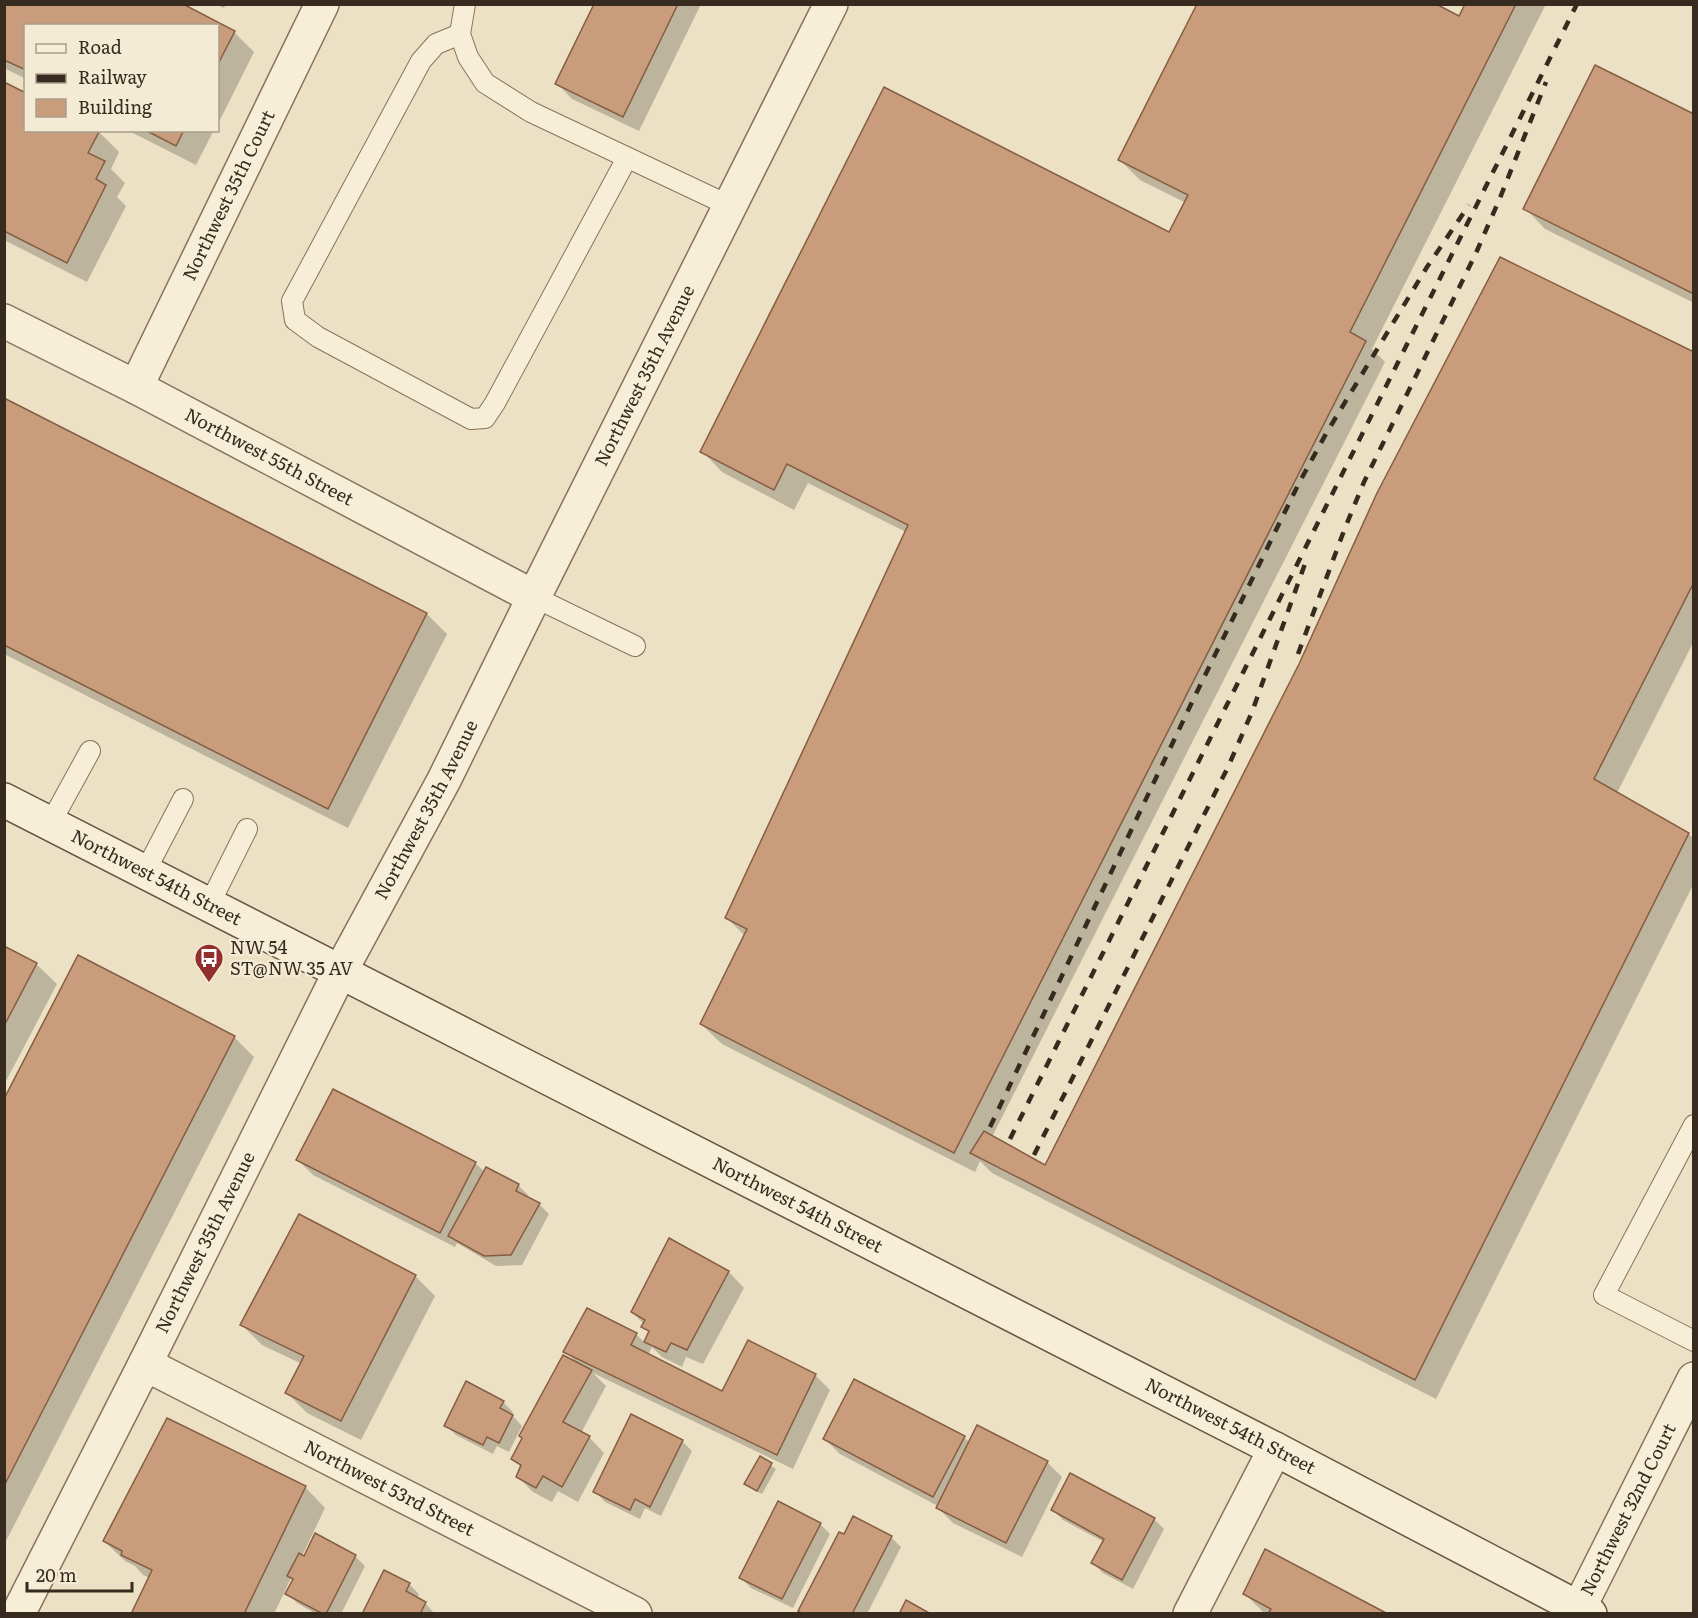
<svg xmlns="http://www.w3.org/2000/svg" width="1698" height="1618" font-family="Literata,serif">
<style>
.shadow{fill:#0003}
.building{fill:#c99c7c;stroke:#855d42;stroke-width:1.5}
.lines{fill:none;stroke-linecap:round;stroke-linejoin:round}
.service-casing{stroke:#87735c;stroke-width:22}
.minor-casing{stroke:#87735c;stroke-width:36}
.secondary-casing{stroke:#68543f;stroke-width:36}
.service{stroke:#f7eed8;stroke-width:20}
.minor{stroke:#f7eed8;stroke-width:33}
.secondary{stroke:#f7eed8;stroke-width:33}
.rail{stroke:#372b1f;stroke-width:4.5;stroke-dasharray:10 10;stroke-linecap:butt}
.labels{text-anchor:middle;stroke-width:4.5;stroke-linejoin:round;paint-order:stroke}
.street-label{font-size:18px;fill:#372b1f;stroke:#f4ebd4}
.poi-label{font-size:18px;fill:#372b1f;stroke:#f4ebd4;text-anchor:start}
</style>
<rect width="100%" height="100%" fill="#ece1c5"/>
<!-- shadow -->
<g class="shadow">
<path d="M4,4H180L234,32L254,52L218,124V26H26V79L4,68Z"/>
<path d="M216,4H226L224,8Z"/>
<path d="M595,4H701L639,131L572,99L557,83Z"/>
<path d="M1467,4H1546L1372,349L1385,362L992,1137L1046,1167L1694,354V641L1617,793L1688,834L1694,839V883L1436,1399L992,1173L980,1161L975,1172L722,1044L701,1024L745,936L726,917L906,532L808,483L794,510L722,472L702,451L1170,234L1186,203L1140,180L1120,160L1460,18Z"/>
<path d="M4,84L26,130H97L119,152L111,169L125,183L117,197L126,206L87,282L4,240Z"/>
<path d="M1694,116V303L1545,229L1525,208Z"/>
<path d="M127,130H214L196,165Z"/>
<path d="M4,399L427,614L447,634L348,828L4,654Z"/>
<path d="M4,948L36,964L57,984L4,1085Z"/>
<path d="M234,1037L254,1057L4,1545V1102Z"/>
<path d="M298,1160L475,1163L485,1172L518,1185L528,1195L527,1198L539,1204L549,1214L522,1265L496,1266L457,1243L455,1247L313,1175Z"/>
<path d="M669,1240L729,1272L744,1288L703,1364L686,1357L682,1367L662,1357L652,1347L648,1355L723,1393L815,1375L830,1390L793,1469L593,1373L606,1386L581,1433L589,1437L604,1453L578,1502L558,1491L552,1502L533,1492L518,1477L522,1468L513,1459L577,1363L565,1351L636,1334L645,1343L650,1333L643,1326L644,1324L632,1312Z"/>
<path d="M415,1276L435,1296L361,1440L307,1413L287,1393L302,1364L262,1345L242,1325Z"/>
<path d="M855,1381L964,1437L970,1443L1047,1462L1062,1477L1022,1557L953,1523L938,1508V1506L840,1454L825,1439Z"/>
<path d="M503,1402L513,1412L512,1415L522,1426L509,1452L497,1446L493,1454L456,1435L446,1425Z"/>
<path d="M682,1441L692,1451L661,1516L645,1508L640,1519L605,1502L595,1491Z"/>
<path d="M760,1458L776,1469L762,1494L750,1488L746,1483Z"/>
<path d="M305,1487L325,1508L302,1556H355L365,1566L341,1614H316L297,1603L287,1593L294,1581L291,1578L274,1614H133L150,1578L143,1575L135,1566L125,1561L104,1541Z"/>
<path d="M1053,1510L1154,1519L1164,1529L1133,1589L1103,1573L1093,1563L1104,1542L1063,1520Z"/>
<path d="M820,1524L830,1534L793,1608L751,1588L741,1578Z"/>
<path d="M891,1537L901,1547L867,1614H803Z"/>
<path d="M409,1584L419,1594L417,1598L425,1603L435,1614H363Z"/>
<path d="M1244,1593L1385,1614H1265Z"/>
</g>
<!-- building -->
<g class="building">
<path d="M4,4H183L235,31L218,64V26H26V70L4,60Z"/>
<path d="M594,4H678L623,117L555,84Z"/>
<path d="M1197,4H1436L1459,16L1465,4H1516L1350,332L1366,341L954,1153L700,1024L747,929L725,918L908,525L787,464L774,490L700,452L884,87L1169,232L1188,195L1118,160Z"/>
<path d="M1595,65L1694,114V294L1523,209Z"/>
<path d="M4,82L26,93V130H100L88,153L105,161L96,179L106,185L67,263L4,231Z"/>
<path d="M145,130H184L176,146Z"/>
<path d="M1500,257L1694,352V582L1594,779L1689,833L1415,1380L970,1153L984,1131L1045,1165L1299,664L1377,493Z"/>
<path d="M4,398L427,613L328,809L4,645Z"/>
<path d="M4,946L37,963L4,1026Z"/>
<path d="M78,955L235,1036L4,1486V1099Z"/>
<path d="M333,1089L476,1162L440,1233L296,1160Z"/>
<path d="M486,1167L519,1184L516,1191L540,1203L511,1255L484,1256L448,1236Z"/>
<path d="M299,1214L416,1275L341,1421L285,1393L304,1356L240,1325Z"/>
<path d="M669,1238L729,1271L687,1350L671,1343L666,1352L644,1342L649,1331L641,1327L645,1320L631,1312Z"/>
<path d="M587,1308L637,1333L631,1345L722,1391L748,1340L816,1374L777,1455L563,1352Z"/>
<path d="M563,1355L592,1370L563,1422L590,1436L562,1487L543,1476L536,1488L516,1477L521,1465L511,1459L522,1438L519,1436Z"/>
<path d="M854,1379L965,1436L933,1497L823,1439Z"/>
<path d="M466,1381L504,1401L500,1408L513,1415L499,1443L487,1437L483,1445L444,1426Z"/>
<path d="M631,1414L683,1440L650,1507L635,1499L630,1510L593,1492Z"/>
<path d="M167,1418L306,1486L244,1614H131L152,1570L121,1555L122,1551L103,1541Z"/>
<path d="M977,1425L1048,1461L1006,1543L936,1508Z"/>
<path d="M760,1456L772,1463L757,1491L744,1484Z"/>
<path d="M1070,1473L1155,1518L1122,1580L1091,1563L1104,1539L1051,1510Z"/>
<path d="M778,1501L821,1523L782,1599L739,1578Z"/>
<path d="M853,1516L892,1536L852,1614H803L798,1611L839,1532L844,1534Z"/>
<path d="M315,1533L356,1555L326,1614H323L285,1594L293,1579L287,1576L299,1553L304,1556Z"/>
<path d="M1265,1549L1388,1614H1268L1271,1609L1243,1594Z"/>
<path d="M384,1570L410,1583L406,1591L426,1602L420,1614H362Z"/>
<path d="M906,1600L931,1614H899Z"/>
</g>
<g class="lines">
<!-- service casing -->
<g class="service-casing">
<g id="service">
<path d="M465,4L460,34L468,57L485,83L531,112L730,206"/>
<path d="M460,34L436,44L421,61L292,301L295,320L318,337L471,419L485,418L495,403L627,158"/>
<path d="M534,597L635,646"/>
<path d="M50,824L90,751"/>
<path d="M145,872L183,799"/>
<path d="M209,905L247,829"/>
<path d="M1694,1125L1604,1295L1694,1341"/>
</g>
</g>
<!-- minor casing -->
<g class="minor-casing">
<g id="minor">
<path id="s1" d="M4,321L136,387L534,597"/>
<path id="s2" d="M136,387L322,4"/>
<path id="s3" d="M145,1364L635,1614"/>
<path id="s4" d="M1579,1608L1694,1379"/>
<path id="s5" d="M18,1614L145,1364L340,972L444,780L534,597L831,4"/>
<path d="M1190,1614L1275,1449"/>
</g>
</g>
<!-- secondary casing -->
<g class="secondary-casing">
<g id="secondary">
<path id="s6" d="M4,800L1275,1449L1590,1614"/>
</g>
</g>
<!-- service -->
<use href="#service" class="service"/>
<!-- minor -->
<use href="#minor" class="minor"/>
<!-- secondary -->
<use href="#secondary" class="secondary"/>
<!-- rail -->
<g class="rail">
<path d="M1298,654L1345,528L1364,482L1476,253L1500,198L1546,82"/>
<path d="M990,1127L1194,698L1299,483L1327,432L1427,267L1469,205"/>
<path d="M1010,1139L1577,4"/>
<path d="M1034,1155L1228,767L1252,712L1306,561"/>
</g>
</g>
<!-- icons -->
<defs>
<g id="bus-pin" transform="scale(1.5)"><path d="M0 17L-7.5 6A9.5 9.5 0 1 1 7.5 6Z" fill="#932e2e" stroke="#f4ebd4"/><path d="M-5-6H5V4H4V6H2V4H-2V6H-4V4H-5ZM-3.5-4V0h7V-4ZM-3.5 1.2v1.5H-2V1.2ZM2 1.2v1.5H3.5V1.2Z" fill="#fff"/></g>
</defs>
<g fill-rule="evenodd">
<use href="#bus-pin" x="209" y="958"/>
</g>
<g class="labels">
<!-- street labels -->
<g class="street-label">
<text dy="6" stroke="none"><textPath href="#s2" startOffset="213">Northwest 35th Court</textPath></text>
<text dy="6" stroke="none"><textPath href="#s5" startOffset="1388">Northwest 35th Avenue</textPath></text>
<text dy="6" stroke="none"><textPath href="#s1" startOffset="298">Northwest 55th Street</textPath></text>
<text dy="6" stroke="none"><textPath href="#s5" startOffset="902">Northwest 35th Avenue</textPath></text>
<text dy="6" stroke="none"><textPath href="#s6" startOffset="171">Northwest 54th Street</textPath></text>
<text dy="6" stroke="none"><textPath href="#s6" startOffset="891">Northwest 54th Street</textPath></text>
<text dy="6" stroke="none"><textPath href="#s5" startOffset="416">Northwest 35th Avenue</textPath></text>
<text dy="6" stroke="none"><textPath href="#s6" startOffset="1377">Northwest 54th Street</textPath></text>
<text dy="6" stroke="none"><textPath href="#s3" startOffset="274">Northwest 53rd Street</textPath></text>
<text dy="6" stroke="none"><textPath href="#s4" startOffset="110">Northwest 32nd Court</textPath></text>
</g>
<!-- poi labels -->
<g class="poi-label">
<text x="230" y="954">NW 54<tspan x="230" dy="21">ST@NW 35 AV</tspan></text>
</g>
</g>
<!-- border -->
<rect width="1698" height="1618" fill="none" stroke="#372b1f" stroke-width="12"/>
<!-- legend -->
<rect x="24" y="24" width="195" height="108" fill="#f4ebd4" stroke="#a89e8c" stroke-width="1.5"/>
<rect x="36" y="44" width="30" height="9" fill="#f7eed8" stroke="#a89e8c" stroke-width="1.5"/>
<text x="78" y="54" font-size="18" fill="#372b1f">Road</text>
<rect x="36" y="74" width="30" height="9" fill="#372b1f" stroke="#a89e8c" stroke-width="1.5"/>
<text x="78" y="84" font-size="18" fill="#372b1f">Railway</text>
<rect x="36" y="99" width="30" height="18" fill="#c99c7c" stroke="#a89e8c" stroke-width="1.5"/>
<text x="78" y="114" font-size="18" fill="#372b1f">Building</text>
<!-- scale -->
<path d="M27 1582v9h105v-9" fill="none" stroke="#372b1f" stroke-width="3"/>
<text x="36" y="1582" font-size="18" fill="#372b1f" stroke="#f4ebd4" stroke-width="4.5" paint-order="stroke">20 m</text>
</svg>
